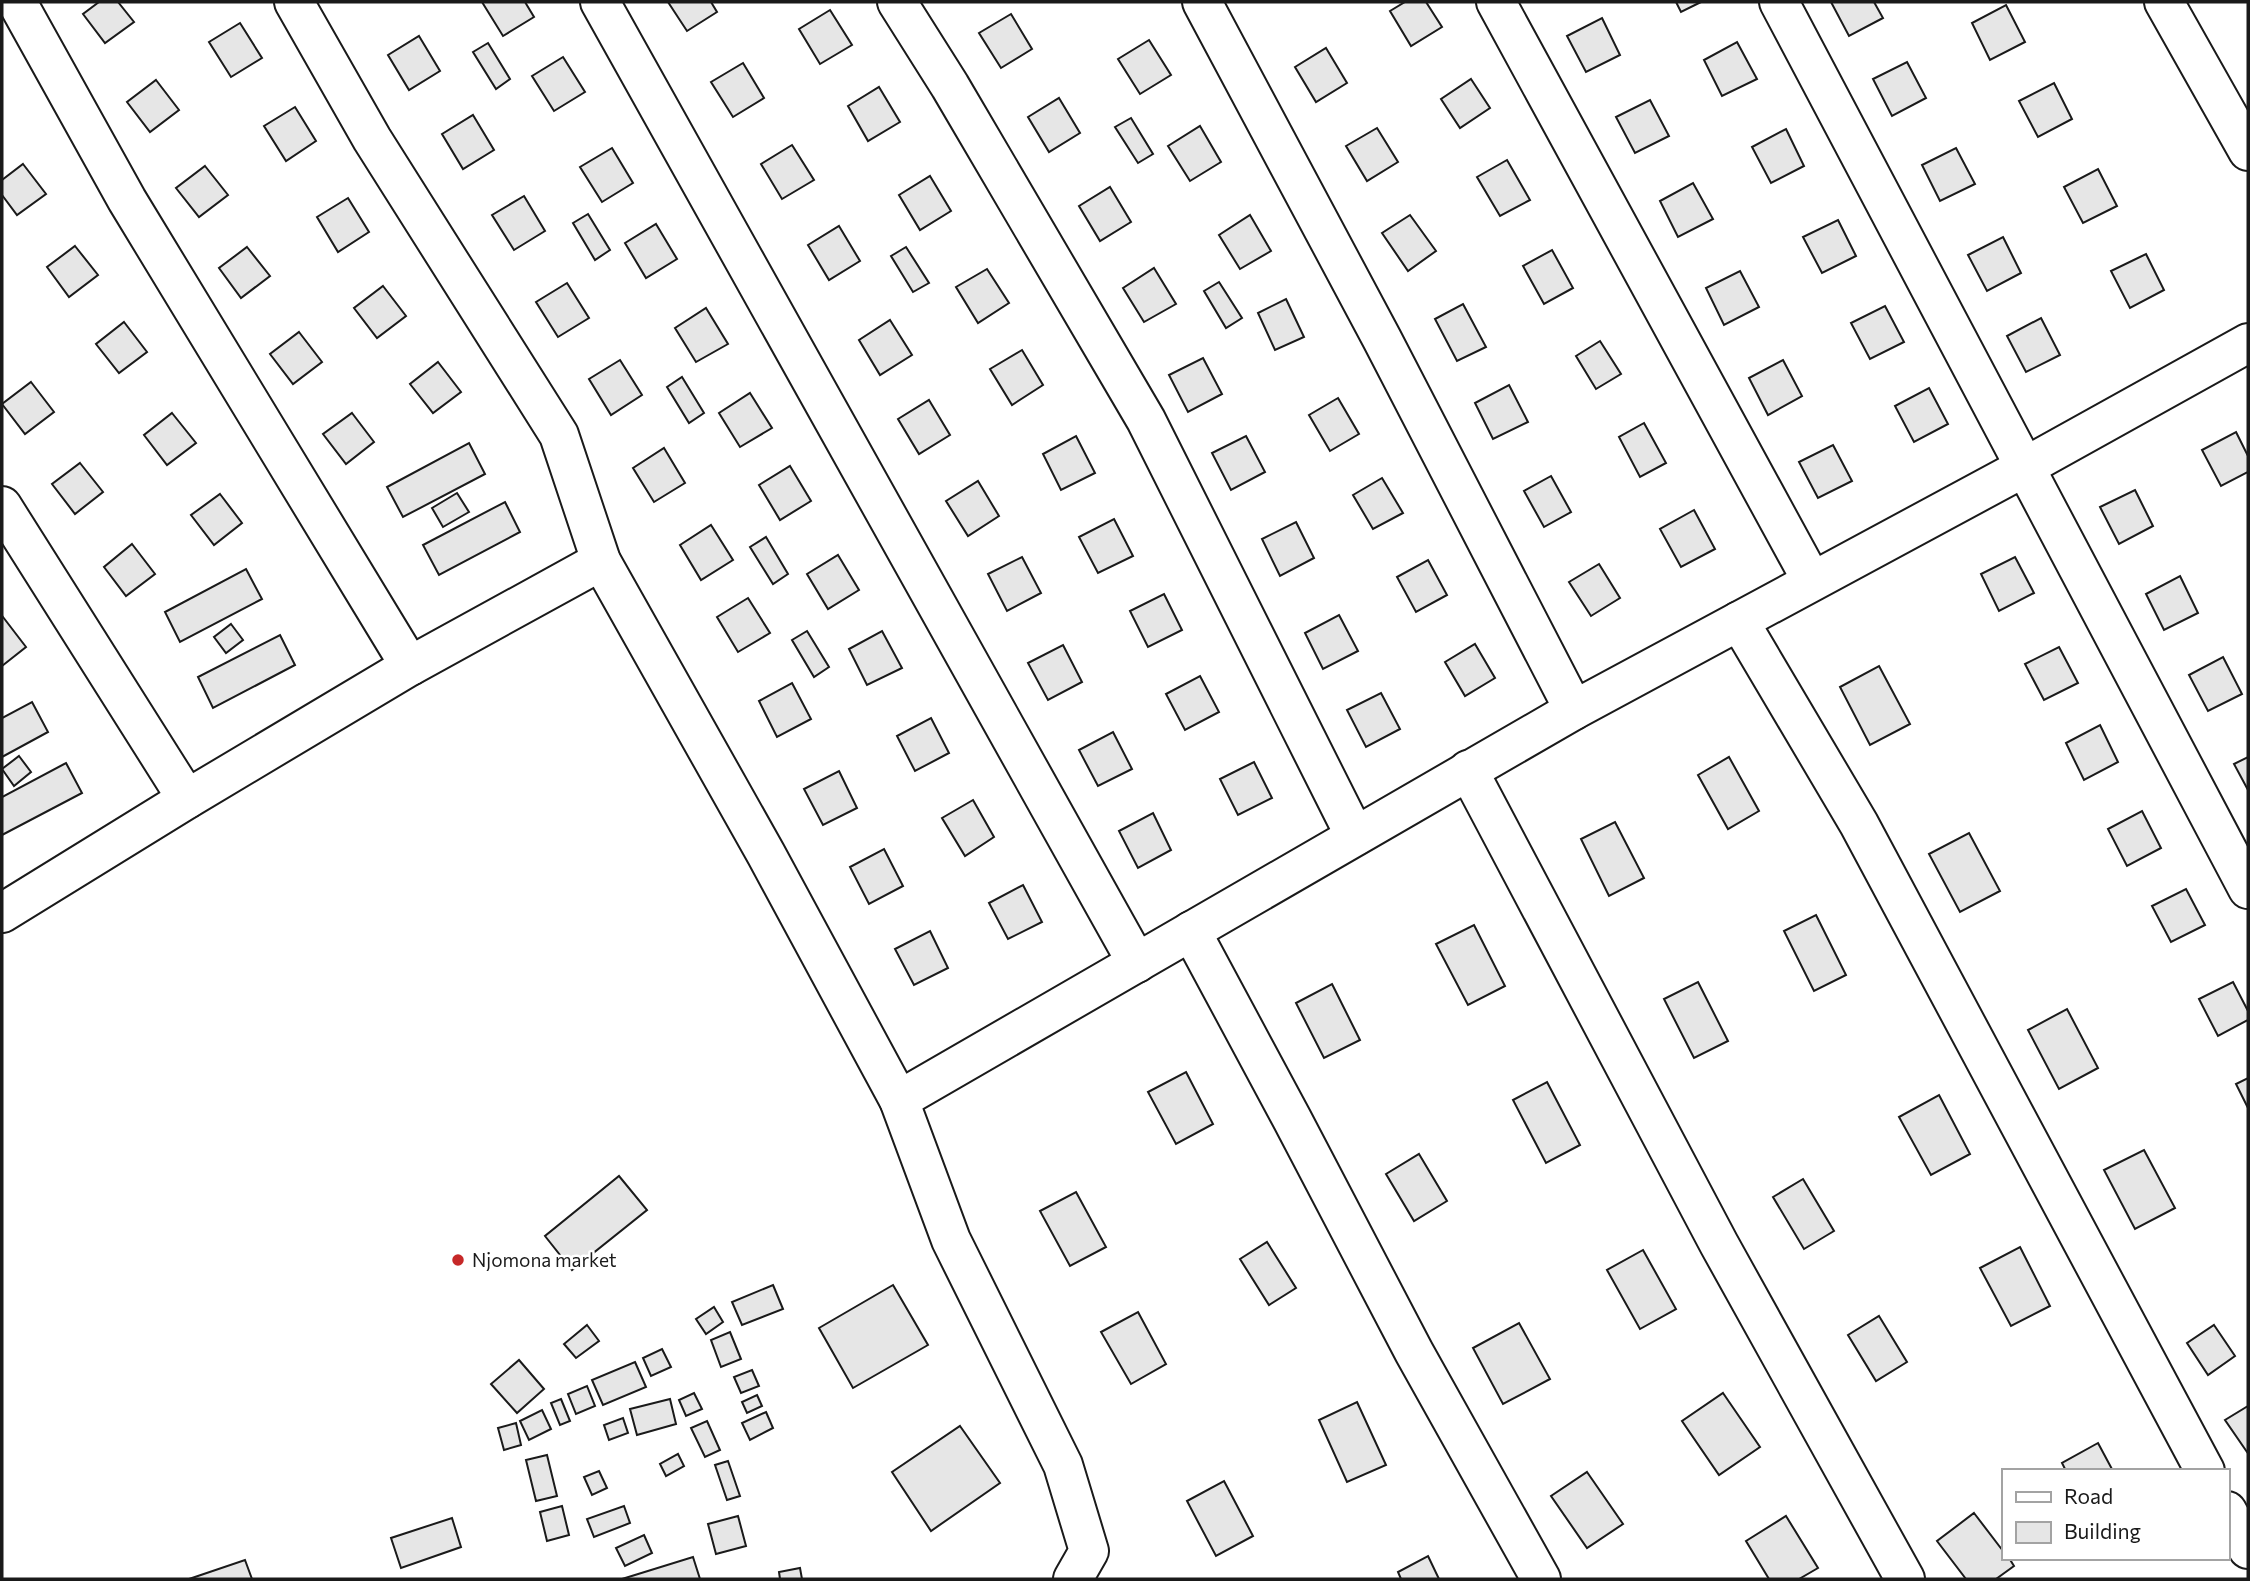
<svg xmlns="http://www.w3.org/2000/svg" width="2250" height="1581" font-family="Commissioner,sans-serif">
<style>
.building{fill:#e6e6e6;stroke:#1a1a1a;stroke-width:2}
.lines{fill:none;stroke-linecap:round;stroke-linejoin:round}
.minor-casing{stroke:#1a1a1a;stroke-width:42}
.minor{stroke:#fff;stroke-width:38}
.poi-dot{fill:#c62828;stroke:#fff;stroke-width:2.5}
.labels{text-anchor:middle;stroke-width:5;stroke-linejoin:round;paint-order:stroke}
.poi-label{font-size:19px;fill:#1a1a1a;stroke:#fff;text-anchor:start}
</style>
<rect width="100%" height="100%" fill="#fff"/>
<!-- building -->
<g class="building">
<path d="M99,2H118L134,22L105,43L83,14Z"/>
<path d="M482,2H525L534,17L503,36Z"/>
<path d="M668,2H711L717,12L687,31Z"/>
<path d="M1405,2H1426L1442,27L1411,46L1390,11Z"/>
<path d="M1676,2H1701L1681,12Z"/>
<path d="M1831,2H1874L1883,18L1849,36Z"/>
<path d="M2006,5L2025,42L1990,60L1972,23Z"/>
<path d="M830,10L852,45L820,64L799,29Z"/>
<path d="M1011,14L1032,49L1001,68L979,33Z"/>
<path d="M1602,18L1620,55L1586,72L1567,36Z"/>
<path d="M240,23L262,58L231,77L209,42Z"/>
<path d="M419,36L440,71L409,90L388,55Z"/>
<path d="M1149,40L1171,75L1140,94L1118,59Z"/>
<path d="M1737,42L1757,79L1722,96L1704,60Z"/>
<path d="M488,43L510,79L496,89L473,52Z"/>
<path d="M1326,48L1347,83L1316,102L1295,67Z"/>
<path d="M563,57L585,92L554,111L532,76Z"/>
<path d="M1907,62L1926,98L1892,116L1873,79Z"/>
<path d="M743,63L764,98L733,117L711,82Z"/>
<path d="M1471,79L1490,108L1460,128L1441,99Z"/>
<path d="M156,80L179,110L150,132L127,102Z"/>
<path d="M2054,83L2072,119L2038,137L2019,101Z"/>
<path d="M879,87L900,122L868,141L848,106Z"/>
<path d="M1059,98L1080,133L1049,152L1028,117Z"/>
<path d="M1650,100L1669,136L1635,153L1616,117Z"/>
<path d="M295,107L316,141L286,161L264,126Z"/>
<path d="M473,115L494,150L463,169L442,134Z"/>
<path d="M1131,118L1153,154L1138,163L1115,127Z"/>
<path d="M1200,126L1221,162L1190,181L1168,146Z"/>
<path d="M1377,128L1398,162L1367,181L1346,146Z"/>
<path d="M1786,129L1804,166L1771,183L1752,147Z"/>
<path d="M792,145L814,180L782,199L761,164Z"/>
<path d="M612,148L633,183L602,202L580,167Z"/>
<path d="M1956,148L1975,184L1940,201L1922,165Z"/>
<path d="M1507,160L1530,200L1500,216L1477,177Z"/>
<path d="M23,164L46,194L17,215L2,195V180Z"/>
<path d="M205,166L228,195L199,217L176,188Z"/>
<path d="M2098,169L2117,206L2083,223L2064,187Z"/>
<path d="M930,176L951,211L920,230L899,195Z"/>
<path d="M1693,183L1713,219L1678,237L1660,201Z"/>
<path d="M1110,187L1131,222L1100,241L1079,206Z"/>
<path d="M524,196L545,231L514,250L492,215Z"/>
<path d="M348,198L369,232L338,252L317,217Z"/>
<path d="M588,214L610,250L595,260L573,223Z"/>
<path d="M1250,215L1271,251L1240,269L1219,235Z"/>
<path d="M1410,215L1436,251L1408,271L1382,233Z"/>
<path d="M1838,220L1856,256L1822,273L1803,237Z"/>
<path d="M656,224L677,259L646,278L625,243Z"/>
<path d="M839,226L860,261L829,280L808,245Z"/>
<path d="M2003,237L2021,273L1987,291L1968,255Z"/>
<path d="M75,246L98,275L69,297L47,267Z"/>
<path d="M247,247L270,276L241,298L219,268Z"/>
<path d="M906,247L929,283L913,292L891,256Z"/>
<path d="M1552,250L1573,288L1544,304L1523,266Z"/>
<path d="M2146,254L2164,290L2130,308L2111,271Z"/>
<path d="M1154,268L1176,304L1144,322L1123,288Z"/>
<path d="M987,269L1009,303L978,323L956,287Z"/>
<path d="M1740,271L1759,307L1724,325L1706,288Z"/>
<path d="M1219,282L1242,318L1226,328L1204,291Z"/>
<path d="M567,283L589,318L558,337L536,302Z"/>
<path d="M383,286L406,316L377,338L354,308Z"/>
<path d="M1286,299L1304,337L1275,350L1258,313Z"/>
<path d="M1463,304L1486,347L1457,361L1435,319Z"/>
<path d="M1885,306L1904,342L1870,359L1851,323Z"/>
<path d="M706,308L728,344L696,362L675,328Z"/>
<path d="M2041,318L2060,355L2026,372L2007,336Z"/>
<path d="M890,320L912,355L880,375L859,340Z"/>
<path d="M124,322L147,352L119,373L96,344Z"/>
<path d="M299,332L322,362L293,384L270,354Z"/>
<path d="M1600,341L1621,374L1596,389L1576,356Z"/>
<path d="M1022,350L1043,385L1012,405L990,369Z"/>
<path d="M1203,358L1222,394L1188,412L1169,375Z"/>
<path d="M620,360L642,395L611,415L589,379Z"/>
<path d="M1783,360L1802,396L1768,415L1749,378Z"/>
<path d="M438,362L461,392L433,413L410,384Z"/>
<path d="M682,377L704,413L689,423L667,387Z"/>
<path d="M31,382L54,412L25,434L2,404Z"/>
<path d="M1509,385L1528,422L1493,439L1475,403Z"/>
<path d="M1929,388L1948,424L1914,442L1895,406Z"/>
<path d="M750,393L772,428L740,447L719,413Z"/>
<path d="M1338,398L1359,434L1330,451L1309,415Z"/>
<path d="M929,400L950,435L919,454L898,419Z"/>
<path d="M172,413L196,443L167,465L144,435Z"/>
<path d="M352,413L374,442L346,464L323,434Z"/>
<path d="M1644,423L1666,463L1640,477L1619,437Z"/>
<path d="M2236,432L2248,456V472L2221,486L2202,450Z"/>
<path d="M1076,436L1095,473L1061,490L1043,454Z"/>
<path d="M1246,436L1265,472L1231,490L1212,453Z"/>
<path d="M469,443L485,474L403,517L387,487Z"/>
<path d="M1833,445L1852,481L1818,498L1799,462Z"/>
<path d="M664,448L685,483L654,502L633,468Z"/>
<path d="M80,463L103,492L75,514L52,484Z"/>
<path d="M790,466L811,501L780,520L759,485Z"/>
<path d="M1551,476L1571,512L1544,527L1524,491Z"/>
<path d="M1382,478L1403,513L1373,529L1353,495Z"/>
<path d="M978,481L999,516L968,536L946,501Z"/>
<path d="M2135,490L2153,526L2119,544L2100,507Z"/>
<path d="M457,493L469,512L443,527L432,508Z"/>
<path d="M220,494L242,523L214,545L191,515Z"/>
<path d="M505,502L520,532L439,575L423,545Z"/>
<path d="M1694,510L1715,549L1681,567L1660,529Z"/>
<path d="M1114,519L1133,556L1098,573L1079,537Z"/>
<path d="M1296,522L1314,558L1280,576L1262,539Z"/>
<path d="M711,525L733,560L701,580L680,545Z"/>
<path d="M766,537L788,574L773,584L750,547Z"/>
<path d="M132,544L155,574L126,596L104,567Z"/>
<path d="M838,555L859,590L828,609L807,574Z"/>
<path d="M1022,557L1041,593L1007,611L988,574Z"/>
<path d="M2015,557L2034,593L1999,611L1981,574Z"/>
<path d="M1428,560L1447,595L1416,612L1397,577Z"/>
<path d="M1599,564L1620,598L1591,616L1569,582Z"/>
<path d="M246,569L262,599L180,642L165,612Z"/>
<path d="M2180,576L2198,613L2164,630L2146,594Z"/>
<path d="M1164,594L1182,630L1148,647L1130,611Z"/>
<path d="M748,598L770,633L738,652L717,617Z"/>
<path d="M1339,615L1358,651L1323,669L1305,633Z"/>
<path d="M3,617L26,647L2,666V618Z"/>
<path d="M231,624L243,640L226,653L214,637Z"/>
<path d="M807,631L829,667L814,677L792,640Z"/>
<path d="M882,631L902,668L867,685L849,649Z"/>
<path d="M280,635L295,665L213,708L198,677Z"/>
<path d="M1475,644L1495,678L1465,696L1445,662Z"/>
<path d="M1063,645L1082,682L1048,700L1028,663Z"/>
<path d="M2059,647L2078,683L2044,700L2025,664Z"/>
<path d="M2223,657L2242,694L2208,711L2189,675Z"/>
<path d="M1879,666L1910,724L1870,745L1840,687Z"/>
<path d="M1200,676L1219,712L1185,730L1166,694Z"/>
<path d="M792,683L811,719L777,737L759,701Z"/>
<path d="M1381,693L1400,729L1366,747L1347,710Z"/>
<path d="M32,702L48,732L2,757V718Z"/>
<path d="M931,718L949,753L915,771L897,736Z"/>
<path d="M2100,725L2118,762L2084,780L2066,743Z"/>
<path d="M1113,732L1132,769L1098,786L1079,750Z"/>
<path d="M19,756L31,772L14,786L2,769Z"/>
<path d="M1729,757L1759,811L1728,829L1698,775Z"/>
<path d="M2248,757V790L2234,764Z"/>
<path d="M1254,762L1272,798L1238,815L1220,779Z"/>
<path d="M66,763L82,793L2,835V797Z"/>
<path d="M839,771L857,808L823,825L804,789Z"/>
<path d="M973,800L994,837L965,856L942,818Z"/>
<path d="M2142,811L2161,848L2127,866L2108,829Z"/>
<path d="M1153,813L1171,850L1138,868L1119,831Z"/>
<path d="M1615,822L1644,878L1609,896L1581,839Z"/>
<path d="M1969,833L2000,891L1960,912L1929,854Z"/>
<path d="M884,849L903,886L869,904L850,867Z"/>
<path d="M1023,885L1042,922L1008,939L989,903Z"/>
<path d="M2186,889L2205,925L2171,942L2152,906Z"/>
<path d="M1816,915L1846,975L1814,991L1784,931Z"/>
<path d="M1474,925L1505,986L1468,1005L1436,944Z"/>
<path d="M930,931L948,968L914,985L895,949Z"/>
<path d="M1698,982L1728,1041L1694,1058L1664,999Z"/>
<path d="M2233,982L2248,1011V1020L2218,1036L2199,999Z"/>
<path d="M1332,984L1360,1040L1324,1058L1296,1003Z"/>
<path d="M2067,1009L2098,1068L2059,1089L2028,1030Z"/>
<path d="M1186,1072L1213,1124L1176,1144L1148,1092Z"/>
<path d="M2248,1078V1108L2236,1084Z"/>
<path d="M1547,1082L1580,1145L1546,1163L1513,1100Z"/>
<path d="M1939,1095L1970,1154L1931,1175L1899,1117Z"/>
<path d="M2144,1150L2175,1208L2135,1229L2104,1170Z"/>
<path d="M1419,1154L1447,1201L1414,1221L1386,1174Z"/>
<path d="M619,1176L647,1210L572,1270L545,1236Z"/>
<path d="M1803,1179L1834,1231L1804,1249L1773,1197Z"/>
<path d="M1076,1192L1106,1247L1070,1266L1040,1211Z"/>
<path d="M1267,1242L1296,1288L1269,1305L1240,1259Z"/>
<path d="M2020,1247L2050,1306L2011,1326L1980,1268Z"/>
<path d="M1643,1250L1676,1309L1640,1329L1607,1270Z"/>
<path d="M773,1285L783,1309L742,1325L732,1302Z"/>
<path d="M893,1285L928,1345L853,1388L819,1328Z"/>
<path d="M714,1307L723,1322L706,1334L696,1319Z"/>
<path d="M1138,1312L1166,1364L1131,1384L1101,1332Z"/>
<path d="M1879,1316L1907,1362L1876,1381L1848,1335Z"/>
<path d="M1519,1323L1550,1379L1503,1404L1473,1348Z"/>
<path d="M587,1325L599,1341L576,1358L564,1344Z"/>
<path d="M2214,1325L2235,1356L2208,1375L2187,1343Z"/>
<path d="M730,1332L741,1359L721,1367L711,1340Z"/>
<path d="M662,1349L671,1367L651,1376L643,1358Z"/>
<path d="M519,1360L544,1389L517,1413L491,1384Z"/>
<path d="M635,1362L646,1387L603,1405L592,1380Z"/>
<path d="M752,1370L759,1386L741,1393L734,1377Z"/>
<path d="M587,1386L595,1406L576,1414L568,1394Z"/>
<path d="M694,1393L702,1409L686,1416L679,1400Z"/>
<path d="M1723,1393L1760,1447L1719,1475L1682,1421Z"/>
<path d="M757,1395L762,1406L747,1413L742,1402Z"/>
<path d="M561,1399L570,1421L560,1425L551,1403Z"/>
<path d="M670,1399L676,1424L637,1435L630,1409Z"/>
<path d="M1357,1402L1386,1465L1347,1482L1319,1420Z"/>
<path d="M2248,1406V1451L2247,1452L2225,1420Z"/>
<path d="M542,1410L551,1429L529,1440L520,1421Z"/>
<path d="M766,1412L773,1428L750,1440L742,1423Z"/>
<path d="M623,1418L628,1433L609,1440L604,1425Z"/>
<path d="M707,1421L720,1450L705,1457L691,1428Z"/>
<path d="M516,1423L521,1445L504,1450L498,1428Z"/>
<path d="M960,1426L1000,1483L931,1531L892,1472Z"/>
<path d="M2098,1443L2113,1471H2066L2062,1463Z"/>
<path d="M678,1454L684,1466L666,1476L660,1464Z"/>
<path d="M547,1455L557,1496L536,1501L526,1460Z"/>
<path d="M728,1461L740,1496L727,1500L715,1465Z"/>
<path d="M599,1471L607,1488L592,1495L584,1477Z"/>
<path d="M1587,1472L1623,1524L1587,1548L1551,1496Z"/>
<path d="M1224,1481L1253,1536L1216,1556L1187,1501Z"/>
<path d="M562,1506L569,1535L547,1541L540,1512Z"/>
<path d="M624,1506L630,1523L594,1537L587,1519Z"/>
<path d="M1974,1513L2003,1551V1558H2009L2014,1566L1996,1579H1966L1937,1541Z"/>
<path d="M738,1516L746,1546L716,1554L708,1524Z"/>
<path d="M1786,1516L1818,1568L1799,1579H1769L1746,1541Z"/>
<path d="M452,1518L461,1547L401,1568L391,1538Z"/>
<path d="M644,1535L652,1553L625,1566L616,1548Z"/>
<path d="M1428,1556L1439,1579H1401L1398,1572Z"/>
<path d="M693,1557L700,1579H622Z"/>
<path d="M245,1560L252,1579H189Z"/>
<path d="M800,1568L802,1579H780L779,1572Z"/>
</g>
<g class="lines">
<!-- minor casing -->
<g class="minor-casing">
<g id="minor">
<path d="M17,2L127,200L410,666"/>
<path d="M294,2L372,139L559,435L601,561L766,854L899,1100L951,1240L1063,1465L1089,1551L1073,1579"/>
<path d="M600,2L1137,963"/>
<path d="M897,2L950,86L1146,420L1355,836"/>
<path d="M1202,2L1382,339L1574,710"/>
<path d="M1496,2L1812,581"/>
<path d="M1779,2L2248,889"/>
<path d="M2164,2L2248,151"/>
<path d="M2,506L187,799"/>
<path d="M1739,621L1859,824L2205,1471"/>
<path d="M1468,770L1719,1244L1905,1579"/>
<path d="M2,913L187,799L410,666L601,561"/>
<path d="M1191,931L1292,1119L1414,1352L1541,1579"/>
<path d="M899,1100L1574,710L2025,467L2248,343"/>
<path d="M2227,1511L2248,1549"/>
</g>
</g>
<!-- minor -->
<use href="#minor" class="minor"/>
</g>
<!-- markers -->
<circle class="poi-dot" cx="458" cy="1260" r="7"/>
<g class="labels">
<!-- poi labels -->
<g class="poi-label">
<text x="472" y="1267">Njomona market</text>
</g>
</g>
<!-- border -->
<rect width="2250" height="1581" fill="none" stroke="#1a1a1a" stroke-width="7"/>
<!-- legend -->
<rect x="2002" y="1469" width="228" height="91" fill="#ffffff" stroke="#a3a3a3" stroke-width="2"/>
<rect x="2016" y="1492" width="35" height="10" fill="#ffffff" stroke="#a3a3a3" stroke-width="2"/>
<text x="2064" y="1504" font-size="21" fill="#1a1a1a">Road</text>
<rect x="2016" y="1522" width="35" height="21" fill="#e6e6e6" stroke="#a3a3a3" stroke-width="2"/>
<text x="2064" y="1539" font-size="21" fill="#1a1a1a">Building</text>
</svg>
